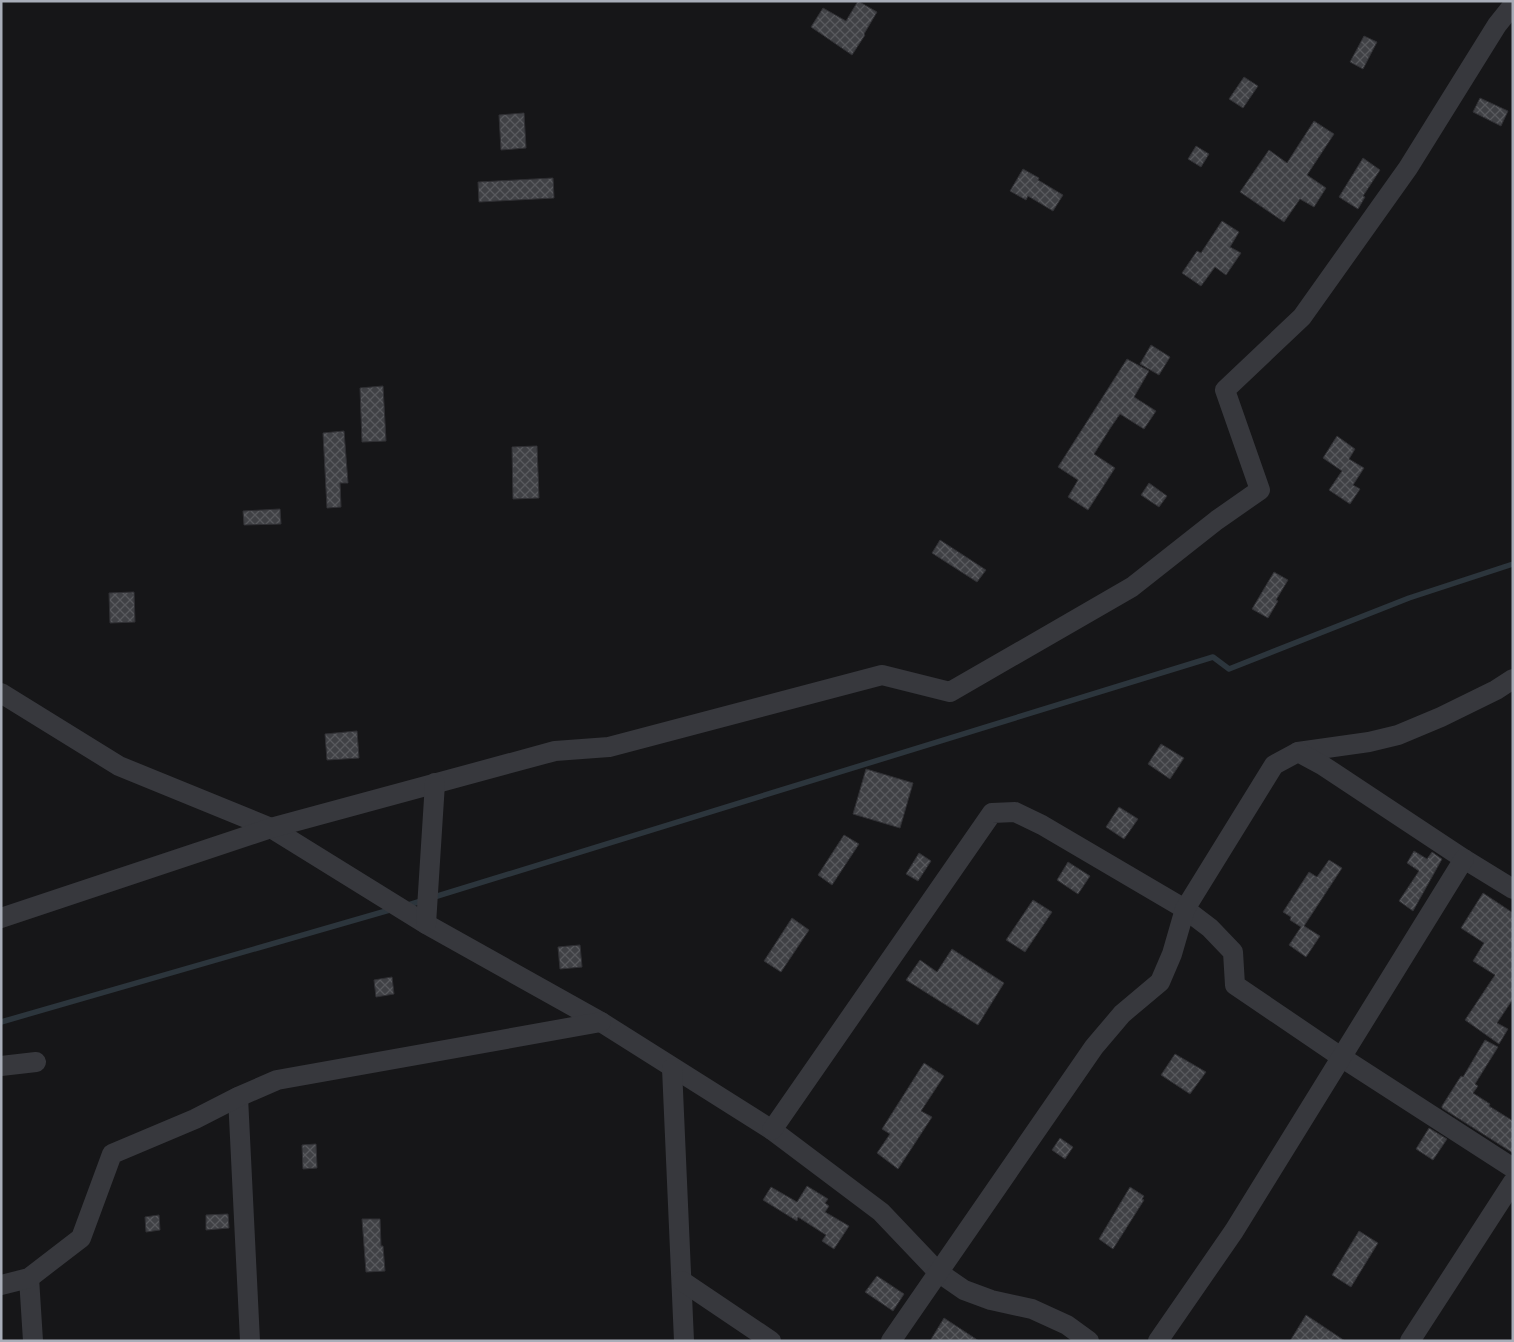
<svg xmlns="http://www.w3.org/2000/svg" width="1514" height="1342" font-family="Montserrat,sans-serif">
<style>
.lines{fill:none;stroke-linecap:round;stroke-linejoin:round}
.stream{stroke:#2c353c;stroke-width:5.5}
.building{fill:url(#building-cross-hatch);stroke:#303034}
.street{stroke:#37383d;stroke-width:20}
</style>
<defs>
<pattern id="building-cross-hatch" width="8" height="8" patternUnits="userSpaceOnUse" patternTransform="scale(1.25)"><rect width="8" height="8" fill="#404145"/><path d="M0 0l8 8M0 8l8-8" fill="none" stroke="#595a5e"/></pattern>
</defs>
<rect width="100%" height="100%" fill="#161618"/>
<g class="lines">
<!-- stream -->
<g class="stream">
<path d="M405,906L1213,657L1229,669L1409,598L1513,564"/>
<path d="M1,1022L393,909"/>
</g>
</g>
<!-- building -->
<g class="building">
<path d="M858,1L877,12L864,34L865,35L852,55L811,27L823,8L846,21Z"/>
<path d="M1364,36L1377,42L1363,69L1350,62Z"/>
<path d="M1244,77L1258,86L1243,108L1229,99Z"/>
<path d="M1480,98L1508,111L1501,126L1473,112Z"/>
<path d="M524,113L526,148L501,150L499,115Z"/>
<path d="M1314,121L1334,134L1307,175L1326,188L1314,207L1300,199L1284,222L1240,192L1269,150L1287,163Z"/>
<path d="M1196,146L1209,154L1201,167L1188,159Z"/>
<path d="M1363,158L1380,170L1363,196L1365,197L1358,209L1339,197Z"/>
<path d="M1023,169L1039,178L1038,180L1063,195L1053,211L1028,196L1026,200L1010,191Z"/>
<path d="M553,178L554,198L479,202L478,182Z"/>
<path d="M1222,221L1239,232L1230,247L1241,253L1226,275L1215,267L1201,286L1182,273L1197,251L1201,253Z"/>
<path d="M1151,345L1170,357L1159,375L1140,364Z"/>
<path d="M1127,359L1149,371L1134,397L1156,411L1144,429L1120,414L1111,427L1094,454L1115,468L1088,510L1068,497L1078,480L1058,467Z"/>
<path d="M383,386L386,441L362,442L360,388Z"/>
<path d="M344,431L348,483H340L341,507L327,508L323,433Z"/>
<path d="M1337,436L1355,449L1349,459L1364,468L1353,485L1360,489L1350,504L1329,490L1342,471L1323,458Z"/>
<path d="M537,446L539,498L513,499L512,447Z"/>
<path d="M1149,483L1167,496L1159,507L1141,495Z"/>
<path d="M280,509L281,524L244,525L243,511Z"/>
<path d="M940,540L986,570L977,582L932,553Z"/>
<path d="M1274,572L1288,580L1276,600L1278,601L1268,618L1252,609Z"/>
<path d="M134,592L135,622L110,623L109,593Z"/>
<path d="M357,731L359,758L327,760L325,734Z"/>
<path d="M1161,744L1184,758L1170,779L1148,764Z"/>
<path d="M866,769L913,783L900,828L853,814Z"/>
<path d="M1119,807L1138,819L1124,839L1106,827Z"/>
<path d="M844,835L859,844L832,885L818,875Z"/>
<path d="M1414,851L1427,859L1432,852L1442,859L1413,911L1399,901L1419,871L1407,863Z"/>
<path d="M919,853L931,861L918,881L906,874Z"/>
<path d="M1329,860L1342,868L1304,926L1320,936L1306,957L1289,945L1301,927L1290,920L1291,917L1283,912L1309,872L1317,877Z"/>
<path d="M1068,862L1090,876L1078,894L1057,880Z"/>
<path d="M1483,893L1513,913V999L1497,1023L1508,1029L1499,1044L1465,1020L1495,975L1473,961L1484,943L1461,928Z"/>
<path d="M1033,900L1052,912L1025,952L1006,940Z"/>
<path d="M792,918L809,930L781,972L764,961Z"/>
<path d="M580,945L582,967L560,969L558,947Z"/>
<path d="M952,949L1004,983L978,1025L906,980L920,960L937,972Z"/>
<path d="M392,977L394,994L376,997L374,980Z"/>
<path d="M1485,1040L1498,1047L1475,1084L1478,1086L1473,1093L1490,1104L1489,1106L1513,1121V1153L1442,1108V1106L1461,1076L1463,1077Z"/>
<path d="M1175,1054L1206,1072L1190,1094L1161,1075Z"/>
<path d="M924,1063L944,1076L921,1111L932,1117L898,1169L877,1153L890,1134L882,1129Z"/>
<path d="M1429,1128L1447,1139L1433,1160L1416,1149Z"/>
<path d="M1060,1138L1073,1147L1065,1159L1052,1150Z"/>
<path d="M316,1144L317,1168L303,1169L302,1145Z"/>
<path d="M807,1186L828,1199L825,1203L829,1206L825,1212L849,1226L834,1249L822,1241L826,1235L798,1217L797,1221L763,1200L771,1187L797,1202Z"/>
<path d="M1130,1187L1144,1196L1142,1199L1144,1200L1113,1249L1099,1239Z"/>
<path d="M228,1214L229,1228L206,1230V1215Z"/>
<path d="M159,1215L160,1230L146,1232L145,1217Z"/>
<path d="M362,1219H380L381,1246H383L385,1271L366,1272Z"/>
<path d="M1359,1231L1378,1243L1351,1287L1332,1275Z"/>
<path d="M877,1276L904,1294L893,1311L865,1292Z"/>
<path d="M1306,1315L1345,1341H1290Z"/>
<path d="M944,1318L979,1341H930Z"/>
</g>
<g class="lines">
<!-- street -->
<g class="street">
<path d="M1,693L119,766L271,828L426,924L601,1022L772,1130L881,1212L938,1272L964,1290L991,1300L1032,1309L1067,1325L1089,1341"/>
<path d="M1298,752L1369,742L1398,735L1441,717L1496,690L1513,679"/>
<path d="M1,918L271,828L555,751L609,747L882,675L950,692L1132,587L1217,520L1260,490L1225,390L1302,317L1408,168L1497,25L1513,5"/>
<path d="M426,924L435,783"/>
<path d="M1,1066L36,1062"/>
<path d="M672,1068L684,1341"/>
<path d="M238,1097L250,1341"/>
<path d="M772,1130L992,813L1015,812L1042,825L1185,909L1210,928L1233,952L1235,985L1341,1057L1513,1168"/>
<path d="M29,1278L33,1341"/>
<path d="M682,1281L771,1341"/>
<path d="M1,1285L29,1278L81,1238L112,1154L195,1119L238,1097L277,1080L601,1022"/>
<path d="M891,1341L1094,1047L1122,1014L1160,982L1172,954L1185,909L1274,765L1298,752L1322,765L1464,859L1513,889"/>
<path d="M1158,1341L1234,1231L1464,859"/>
<path d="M1410,1341L1513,1182"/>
</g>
</g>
<!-- border -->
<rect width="1514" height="1342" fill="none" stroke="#a8adb8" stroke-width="5"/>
</svg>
